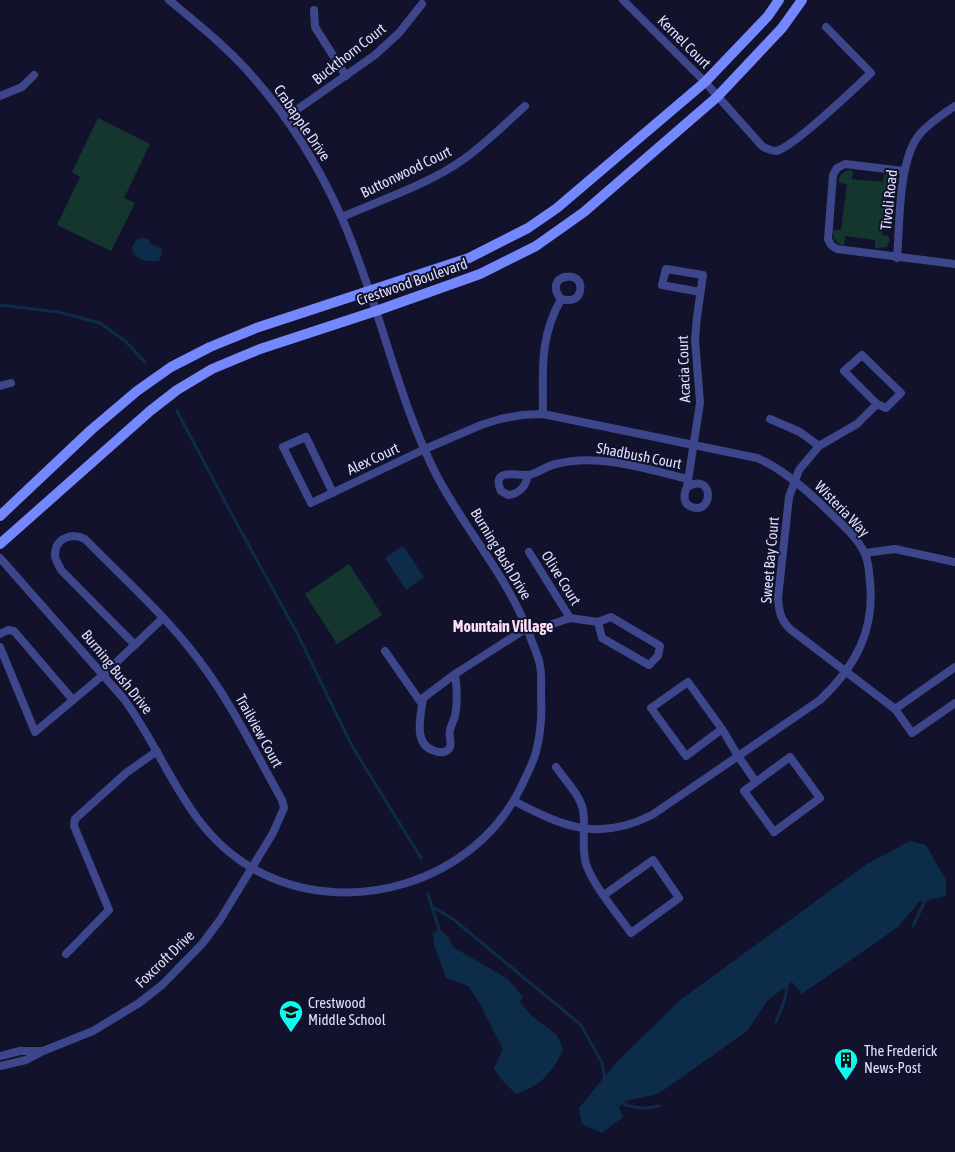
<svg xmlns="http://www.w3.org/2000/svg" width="955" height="1152" font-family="'Asap Condensed',sans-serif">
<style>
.green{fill:#15362f}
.water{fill:#0c2c4a}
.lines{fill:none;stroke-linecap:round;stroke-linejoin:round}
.stream{stroke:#0c2c4a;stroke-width:3}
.street{stroke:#3d468a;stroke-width:8}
.secondary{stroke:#7587fd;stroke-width:10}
.labels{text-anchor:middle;stroke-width:4;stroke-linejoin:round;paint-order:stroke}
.street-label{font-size:15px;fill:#dddeff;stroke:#12122c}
.poi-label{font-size:15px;fill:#dddeff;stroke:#12122c;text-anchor:start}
.neighbourhood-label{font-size:16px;font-weight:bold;fill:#ffdff8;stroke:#12122c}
</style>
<rect width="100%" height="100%" fill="#12122c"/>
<!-- green -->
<g class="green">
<path d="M98,118L150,144L124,198L135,203L111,251L57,225L80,177L72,172Z"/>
<path d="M850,170L853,172L852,179L883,182L884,174C890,173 893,177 896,181L895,189H888L882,235L888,236L890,240L886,247L875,248V240L845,236L844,245L839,244L834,239L833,230H841L847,184L839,183C838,176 843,171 850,170Z"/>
<path d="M349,564L382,615L337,644L305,594Z"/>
</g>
<!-- water -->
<g class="water">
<path d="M143,237L148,239L151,244L161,248L162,253L159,261C148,262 142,261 133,254L132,247L136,240Z"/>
<path d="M403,546L424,577L406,590L385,558Z"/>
<path d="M910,841L926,845L946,880V896L919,902L898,927L802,994L792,982L768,1000L747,1031L658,1094L625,1101L619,1107L623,1117L602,1133L582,1124L579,1108L615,1064L680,1000L867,864Z"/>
<path d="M439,929L448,937L453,947L508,979L523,997L520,1002L532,1016L557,1035L563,1049C553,1073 541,1085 516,1094L501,1079L494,1068L503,1049L480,1004L468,986L446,978L434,945L433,933Z"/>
</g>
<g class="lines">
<!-- stream -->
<g class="stream">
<path d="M0,305L58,312L100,323L125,341L145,362"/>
<path d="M177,411L231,513L297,633L352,746L421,858"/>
<path d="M428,894L439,929"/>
<path d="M431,906L453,919L581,1025L602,1063L605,1079"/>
<path d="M913,926L925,901"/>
<path d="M776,1022L785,999L787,986"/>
<path d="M621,1102C631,1109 647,1109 659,1106"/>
</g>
<!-- street -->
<g class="street">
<path d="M623,0L705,82L762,146C767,149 771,151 776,151C793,148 855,88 871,73L826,27"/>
<path d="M314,10L315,27L346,76"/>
<path d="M0,96L22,87L34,75"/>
<path d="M285,118L375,55L399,33L422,4"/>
<path d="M904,171L845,164L837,168L833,175L828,239L831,245L837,249L955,264"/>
<path d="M342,217C381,200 429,184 464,159C486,143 505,124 525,106"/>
<path d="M897,258C900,223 898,162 919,135C929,123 943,114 955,106"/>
<path d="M0,386L11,383"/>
<path d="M877,404L886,408L901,393L862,355L844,371L877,404L857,424L819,446L799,470L789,497L778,598C779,611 780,619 790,629L895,709L912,733L955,703"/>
<path d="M543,414C543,370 539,339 561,299C541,275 585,267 580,291C578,301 569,301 561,299"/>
<path d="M770,419L800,432L819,446"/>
<path d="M528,475C526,486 519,494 508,495L501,491C490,467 519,476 528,475C537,474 546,466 556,464C599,453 646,469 688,479"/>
<path d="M687,487C683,495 683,504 692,507C714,515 714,471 687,487L700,403L695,339L697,317L703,275L666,269L662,285L700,292"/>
<path d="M333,493L306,437L283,447L311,503L425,449L481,425L500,419L522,415L543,414L757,458C781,468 802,486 821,504C836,519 855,534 864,552C869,561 869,572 870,582C875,631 855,667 820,700L652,815C598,842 564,827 514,801"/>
<path d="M529,552L570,618"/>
<path d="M865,553L895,549L955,562"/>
<path d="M0,558L124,699C168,759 185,829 252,868C346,922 476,883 522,785C527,774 533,763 536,752C541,733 542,714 541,695C541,686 542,675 540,666C539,657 534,648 531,639C509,578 468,534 438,478C407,419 391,353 369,290C360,265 352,240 341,216C319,167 289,118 253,77C228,48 198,24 169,0"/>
<path d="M529,632L570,618L598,622L611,617L660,646L658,656L649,665L602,638L598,622"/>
<path d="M0,634L8,630L14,631L73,700"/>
<path d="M0,647L35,732L103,675L163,618"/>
<path d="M385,651L422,704"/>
<path d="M455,674C457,687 458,701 455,716C454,720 451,725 450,730C448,736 453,744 449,749C445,753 440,753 435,751C412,745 421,715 423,698Z"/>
<path d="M455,674L527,628"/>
<path d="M895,709L955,667"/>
<path d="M722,729L688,682L651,708L686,756L722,729L738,756L756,782L790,757L820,798L774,832L744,791L756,782"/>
<path d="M556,767C565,780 580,795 583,810C586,828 581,847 586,864C594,887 617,913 631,933L679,898L653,860L604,895"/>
<path d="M66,954L109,910L74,826L75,819L126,773L157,751"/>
<path d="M0,1056L20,1051H42"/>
<path d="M0,1066L26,1060L43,1051L93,1031L139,1003L162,985L202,944L220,920L273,833L284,808L282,800C255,752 231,702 198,659C165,615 123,578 85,539C72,532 55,538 55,555C55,560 59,565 61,570L135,645"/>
</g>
<!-- secondary -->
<g class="secondary">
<path d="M0,516L91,430L137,391L171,367L210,347L256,328L469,258L528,228L557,208L705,82L768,16L779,0"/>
<path d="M0,544L150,411L177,390L212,369L260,349L376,311L480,274L536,246L584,212L717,97L782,28L802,0"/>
</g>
</g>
<!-- icons -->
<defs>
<g id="school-pin" transform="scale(1.25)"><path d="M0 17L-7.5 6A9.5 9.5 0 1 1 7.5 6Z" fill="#0bfcee" stroke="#12122c"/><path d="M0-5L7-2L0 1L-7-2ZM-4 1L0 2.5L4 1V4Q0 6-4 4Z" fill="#111"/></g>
<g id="building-pin" transform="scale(1.25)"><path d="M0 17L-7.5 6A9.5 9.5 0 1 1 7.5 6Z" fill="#0bfcee" stroke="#12122c"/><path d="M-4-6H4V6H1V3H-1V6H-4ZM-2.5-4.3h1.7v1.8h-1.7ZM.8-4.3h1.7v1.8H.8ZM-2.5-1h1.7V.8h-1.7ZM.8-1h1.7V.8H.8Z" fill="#111"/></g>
</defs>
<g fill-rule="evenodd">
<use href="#school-pin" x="291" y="1012"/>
<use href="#building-pin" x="846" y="1060"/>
</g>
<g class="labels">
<!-- street labels -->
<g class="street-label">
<text transform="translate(684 42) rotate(45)" y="5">Kernel Court</text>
<text transform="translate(349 54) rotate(-38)" y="5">Buckthorn Court</text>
<text transform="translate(302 123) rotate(56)" y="5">Crabapple Drive</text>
<text transform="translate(406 172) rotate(-26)" y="5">Buttonwood Court</text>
<text transform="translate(889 200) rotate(-84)" y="5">Tivoli Road</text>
<text transform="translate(412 282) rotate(-19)" y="5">Crestwood Boulevard</text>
<text transform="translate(684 369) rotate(-92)" y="5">Acacia Court</text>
<text transform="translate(639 456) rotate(11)" y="5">Shadbush Court</text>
<text transform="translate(373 459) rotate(-25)" y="5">Alex Court</text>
<text transform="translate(842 509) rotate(46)" y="5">Wisteria Way</text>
<text transform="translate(501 554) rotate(59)" y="5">Burning Bush Drive</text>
<text transform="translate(770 560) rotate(-85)" y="5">Sweet Bay Court</text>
<text transform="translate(561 578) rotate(58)" y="5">Olive Court</text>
<text transform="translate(117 672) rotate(51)" y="5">Burning Bush Drive</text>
<text transform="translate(259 731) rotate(61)" y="5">Trailview Court</text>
<text transform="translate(165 959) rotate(-44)" y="5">Foxcroft Drive</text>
</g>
<!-- poi labels -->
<g class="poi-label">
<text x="308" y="1008">Crestwood<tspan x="308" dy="17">Middle School</tspan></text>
<text x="864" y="1056">The Frederick<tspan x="864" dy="17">News-Post</tspan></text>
</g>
<!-- neighbourhood labels -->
<g class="neighbourhood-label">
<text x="503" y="632">Mountain Village</text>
</g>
</g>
</svg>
